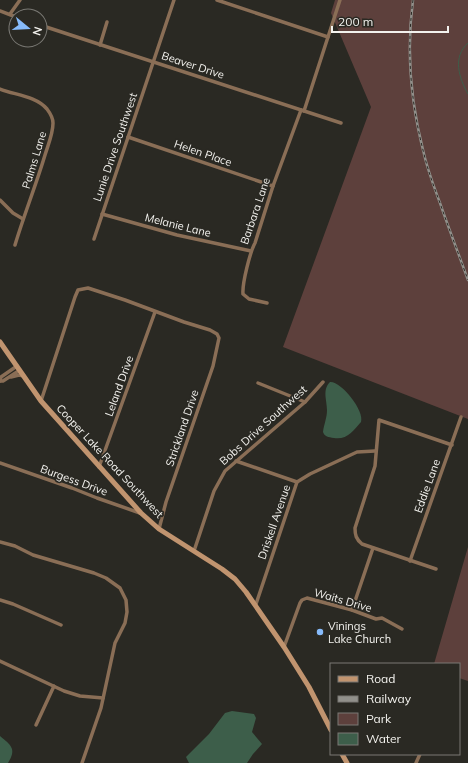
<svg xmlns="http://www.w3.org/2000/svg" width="468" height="763" font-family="Mulish,sans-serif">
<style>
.green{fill:#5d403c}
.water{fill:#3d5e4a}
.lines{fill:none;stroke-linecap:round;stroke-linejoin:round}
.stream{stroke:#3d5e4a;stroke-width:1}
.street{stroke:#8a6e56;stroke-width:3.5}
.secondary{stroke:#c1946f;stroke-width:5}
.rail-casing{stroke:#91908b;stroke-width:2.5}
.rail{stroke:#2a2923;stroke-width:1;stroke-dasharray:3;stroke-linecap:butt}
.poi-dot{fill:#87bbfb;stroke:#2a2923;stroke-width:1.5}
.labels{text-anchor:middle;stroke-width:3.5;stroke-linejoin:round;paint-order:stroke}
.street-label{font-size:11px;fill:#f3f2ee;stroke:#2a2923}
.poi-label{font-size:11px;fill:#f3f2ee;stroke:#2a2923;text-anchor:start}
</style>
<rect width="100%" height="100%" fill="#2a2923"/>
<!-- green -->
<g class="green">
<path d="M335,0H468V419L283,347L371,107L331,13Z"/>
<path d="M468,547V681L459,678V664H434Z"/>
</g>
<!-- water -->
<g class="water">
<path d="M330,382C341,381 365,411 361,422C353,431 347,440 334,438C328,437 325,437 323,432C324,424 327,418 327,410C327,400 322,390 330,382Z"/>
<path d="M232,711L254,714L256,718L252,732L262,744L253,754L247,763H189L186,757L209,734L225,713Z"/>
<path d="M0,736C11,745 17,749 8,763H0Z"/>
</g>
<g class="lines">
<!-- stream -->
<path class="stream" d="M468,43C452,57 459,78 468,94"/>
<!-- street -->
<g class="street">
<path d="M217,0L328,37"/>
<path d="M0,11L16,17"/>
<path d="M10,14L20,0"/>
<path d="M40,25L341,123"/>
<path d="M100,45L107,22"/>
<path d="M0,89C15,95 36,96 47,109C50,113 53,118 53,123C53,134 48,145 45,155C36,185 24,215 15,245"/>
<path d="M304,111L340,0"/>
<path d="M128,137L273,186"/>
<path d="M0,200L13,213L23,219"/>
<path d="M102,214L177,235L251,251"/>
<path d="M94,239L174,0"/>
<path d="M267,303L249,299L243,294C242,284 250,252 255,243L273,186L301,110"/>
<path d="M11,377L19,375L24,376"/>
<path d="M0,381H3L20,370"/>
<path d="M0,381L1,377L17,366"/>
<path d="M258,383L305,402"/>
<path d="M41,401L75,297L78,290L88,288L125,300L184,322L210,330L217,334L219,338L213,366L166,502L159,529"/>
<path d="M236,461L297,482"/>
<path d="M0,463L72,488L97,498L140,513"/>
<path d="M99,467L155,312"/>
<path d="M0,542L15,546L33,555L94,573L106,578L120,588L126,600L127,612L125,623L115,643L101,708L82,763"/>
<path d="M194,551L214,491L225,471L305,402L323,382"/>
<path d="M410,561L461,417"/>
<path d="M436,569L362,544C356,539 355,535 355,528L375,466L379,420L452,445"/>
<path d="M0,600L13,604L61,625"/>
<path d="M256,604L297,482L310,474L357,452L375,451"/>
<path d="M352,610L373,548"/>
<path d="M284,647L300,603L302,600L307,598L352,610L376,619L382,618L402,629"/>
<path d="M0,661L64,691L80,696L103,698"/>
<path d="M36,725L54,686"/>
<path d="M416,763L420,754"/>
</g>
<!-- secondary -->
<g class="secondary">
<path d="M0,342L41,401L141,513L159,529L222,569L235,579L246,592L284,647L309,687L331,730"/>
<path d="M342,754L347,763"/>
</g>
<!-- rail casing -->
<g class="rail-casing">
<path id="rail" d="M413,0C406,52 411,104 424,154C428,171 434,187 440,203C449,229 459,255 468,280"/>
</g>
<!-- rail -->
<use href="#rail" class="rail"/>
</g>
<!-- markers -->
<circle class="poi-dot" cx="320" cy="632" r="4"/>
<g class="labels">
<!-- street labels -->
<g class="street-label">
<text transform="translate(193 65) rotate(18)" y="4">Beaver Drive</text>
<text transform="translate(115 147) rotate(-71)" y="4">Lunie Drive Southwest</text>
<text transform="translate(203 153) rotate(19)" y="4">Helen Place</text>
<text transform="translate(34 160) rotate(-73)" y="4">Palms Lane</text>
<text transform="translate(255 211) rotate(-71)" y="4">Barbara Lane</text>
<text transform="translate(178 225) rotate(14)" y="4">Melanie Lane</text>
<text transform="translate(119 386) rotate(-70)" y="4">Leland Drive</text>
<text transform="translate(263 425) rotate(-42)" y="4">Bobs Drive Southwest</text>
<text transform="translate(182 428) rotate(-71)" y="4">Strickland Drive</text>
<text transform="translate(110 461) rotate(47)" y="4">Cooper Lake Road Southwest</text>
<text transform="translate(74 480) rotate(20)" y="4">Burgess Drive</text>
<text transform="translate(427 486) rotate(-70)" y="4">Eddie Lane</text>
<text transform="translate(274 522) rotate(-71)" y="4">Driskell Avenue</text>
<text transform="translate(343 600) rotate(16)" y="4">Waits Drive</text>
</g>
<!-- poi labels -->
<g class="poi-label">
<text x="328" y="630">Vinings<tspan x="328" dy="13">Lake Church</tspan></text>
</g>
</g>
<!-- legend -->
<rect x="330" y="663" width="130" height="92" fill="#2a2923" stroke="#7a7974"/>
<rect x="338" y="676" width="20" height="6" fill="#c1946f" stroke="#7a7974"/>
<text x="366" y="683" font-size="12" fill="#f3f2ee">Road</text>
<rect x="338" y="696" width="20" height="6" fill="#91908b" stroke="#7a7974"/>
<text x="366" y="703" font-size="12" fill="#f3f2ee">Railway</text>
<rect x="338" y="713" width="20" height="12" fill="#5d403c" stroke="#7a7974"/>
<text x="366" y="723" font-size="12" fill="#f3f2ee">Park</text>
<rect x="338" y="733" width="20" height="12" fill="#3d5e4a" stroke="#7a7974"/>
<text x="366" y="743" font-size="12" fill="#f3f2ee">Water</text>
<!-- north arrow -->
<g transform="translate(28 28) rotate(108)"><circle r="19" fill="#2a2923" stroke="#7a7974"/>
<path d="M0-3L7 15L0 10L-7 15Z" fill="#87bbfb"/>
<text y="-6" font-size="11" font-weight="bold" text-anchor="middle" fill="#f3f2ee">N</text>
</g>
<!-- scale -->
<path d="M332 26v6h116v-6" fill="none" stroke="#f3f2ee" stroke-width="2"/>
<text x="338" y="26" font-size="12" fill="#f3f2ee" stroke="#2a2923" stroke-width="3" paint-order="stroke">200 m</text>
</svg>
